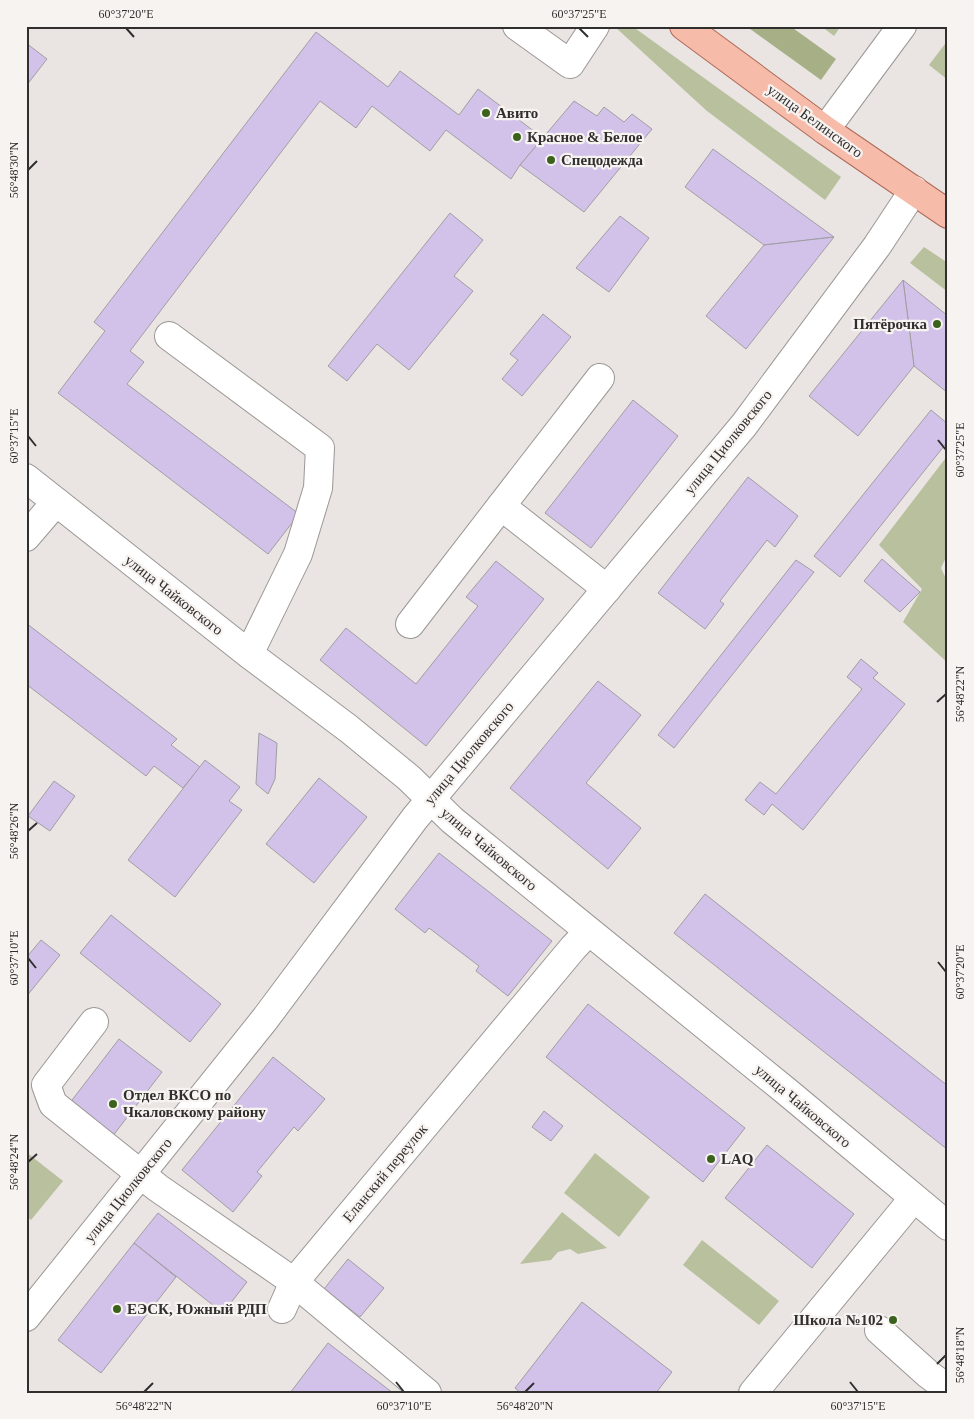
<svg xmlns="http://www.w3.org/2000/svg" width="974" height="1419" font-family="Georgia,serif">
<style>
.green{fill:#b8c09d}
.forest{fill:#a6af86}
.building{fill:#d2c2ea;stroke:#a09ea2}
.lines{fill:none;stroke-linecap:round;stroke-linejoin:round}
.minor-casing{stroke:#9b9794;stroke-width:30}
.major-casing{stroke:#ae6c59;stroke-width:30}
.minor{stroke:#fff;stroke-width:28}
.major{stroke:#f7bba9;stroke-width:28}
.ticks{fill:none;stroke:#312f2e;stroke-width:2}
.poi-dot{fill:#3b621d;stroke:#f7f3f0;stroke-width:2}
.labels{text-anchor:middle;stroke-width:4.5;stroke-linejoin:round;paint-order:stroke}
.poi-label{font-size:15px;font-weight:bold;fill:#312f2e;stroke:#f7f3f0;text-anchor:start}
.street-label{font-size:15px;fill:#312f2e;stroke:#f7f3f0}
.neatline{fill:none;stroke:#312f2e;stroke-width:2}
.ticks-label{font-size:12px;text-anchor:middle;fill:#312f2e}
</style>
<rect width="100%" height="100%" fill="#eae5e3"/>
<!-- green -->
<g class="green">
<path d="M614,26H632L841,177L825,200L707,111Z"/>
<path d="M821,26H841L834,36Z"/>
<path d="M948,40V80L929,65Z"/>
<path d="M924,247L948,263V292L910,263Z"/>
<path d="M948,455V553L941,568L948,583V663L903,622L922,589L879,545Z"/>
<path d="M26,1152L63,1181L31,1220L26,1216Z"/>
<path d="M595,1153L650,1197L619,1237L564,1193Z"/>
<path d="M562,1212L607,1248L578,1254L570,1249L558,1252L551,1260L520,1264Z"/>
<path d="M702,1240L779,1301L759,1325L683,1265Z"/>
</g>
<!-- forest -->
<path class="forest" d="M746,26H790L836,59L821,80Z"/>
<!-- building -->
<g class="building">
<path d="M316,32L388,87L400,71L459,115L478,89L543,138L520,165L511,179L446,130L430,151L372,106L356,128L320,101L130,351L144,362L127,384L299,514L268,554L58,393L105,331L94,322Z"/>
<path d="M26,43L47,59L26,86Z"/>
<path d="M574,101L597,116L604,107L624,122L632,114L652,129L584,212L520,165Z"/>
<path d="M713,149L834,237L764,245L685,187Z"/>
<path d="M450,213L483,240L454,276L473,291L409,370L377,344L347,381L328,366Z"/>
<path d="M620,216L649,238L609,292L576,268Z"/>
<path d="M834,237L746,349L706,316L764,245Z"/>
<path d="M903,280L948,316V393L914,366Z"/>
<path d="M903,280L914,366L858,436L809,396Z"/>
<path d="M543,314L571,337L522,396L502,379L518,360L510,354Z"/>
<path d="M633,400L678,436L591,548L545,513Z"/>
<path d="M931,410L948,424V441L840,577L814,556Z"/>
<path d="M748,477L798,516L775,547L767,540L720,601L724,604L705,629L658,593Z"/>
<path d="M882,559L920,592L900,612L864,581Z"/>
<path d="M796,560L814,572L674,748L658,735Z"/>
<path d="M496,561L544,599L426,746L320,660L346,628L416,684L478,606L466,597Z"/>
<path d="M26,623L177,739L171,745L200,767L183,788L154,766L146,776L26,684Z"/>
<path d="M861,659L878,673L873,678L905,704L803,830L772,804L764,815L745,800L760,782L776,794L862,689L847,677Z"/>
<path d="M598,681L641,715L586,783L641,828L608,869L510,788Z"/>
<path d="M259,733L277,743L275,779L268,794L256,784Z"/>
<path d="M205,760L240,787L229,801L242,810L175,897L128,860Z"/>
<path d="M319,778L367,817L314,883L266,844Z"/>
<path d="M54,781L75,796L50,831L28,816Z"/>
<path d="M439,853L552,941L508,996L476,971L479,966L429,928L425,933L395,909Z"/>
<path d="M705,894L948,1086V1150L674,933Z"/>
<path d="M111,915L221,1004L190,1042L80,953Z"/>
<path d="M41,940L60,955L26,997V958Z"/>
<path d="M588,1004L745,1128L703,1182L546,1057Z"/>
<path d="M119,1039L162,1072L112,1137L69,1104Z"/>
<path d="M273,1057L325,1099L298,1131L294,1127L257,1172L262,1176L233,1212L182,1170Z"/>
<path d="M544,1111L563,1126L551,1141L532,1127Z"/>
<path d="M767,1145L854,1214L812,1268L725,1198Z"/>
<path d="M158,1213L247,1282L223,1313L134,1243Z"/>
<path d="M134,1243L176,1277L101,1373L58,1340Z"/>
<path d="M348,1259L384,1288L360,1317L324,1289Z"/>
<path d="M582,1302L672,1372L656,1393H521L515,1388Z"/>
<path d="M328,1343L393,1393H290Z"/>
</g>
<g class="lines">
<!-- minor casing -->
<g class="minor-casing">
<g id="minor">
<path d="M517,26L570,64L595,26"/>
<path d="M825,130L902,26"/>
<path d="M169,336L320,448L318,488L298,554L249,654"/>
<path d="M26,478L249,654L349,729L409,778L452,820L786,1091L948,1226"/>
<path d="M501,506L600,378"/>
<path d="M26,537L56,502"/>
<path d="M410,624L501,506L607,589"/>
<path d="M94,1022L46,1085L53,1104L158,1188L294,1282L282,1309"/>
<path d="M26,1317L265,1019L415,818L744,425L877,246L914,190"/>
<path d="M879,1330L928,1374L948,1389"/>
<path d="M427,1393L294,1282L573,948L588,932"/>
<path d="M753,1393L904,1210L912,1198"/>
</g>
</g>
<!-- major casing -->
<g class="major-casing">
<path id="major" d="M684,26L825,130L948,214"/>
</g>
<!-- minor -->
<use href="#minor" class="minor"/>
<!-- major -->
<use href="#major" class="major"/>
</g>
<!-- ticks -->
<path class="ticks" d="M126,28L134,37M579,28L588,37M28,170L37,161M28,436L36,446M938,440L946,450M937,702L946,694M28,831L37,823M28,958L36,968M938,962L946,972M28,1162L37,1154M937,1364L946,1355M396,1382L404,1392M850,1382L858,1392M144,1392L153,1383M525,1392L534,1383"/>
<!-- markers -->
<g class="poi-dot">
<circle cx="486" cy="113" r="5"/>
<circle cx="517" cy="137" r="5"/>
<circle cx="551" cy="160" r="5"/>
<circle cx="937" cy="324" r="5"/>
<circle cx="113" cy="1104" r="5"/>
<circle cx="711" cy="1159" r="5"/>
<circle cx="117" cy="1309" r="5"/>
<circle cx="893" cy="1320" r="5"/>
</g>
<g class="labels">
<!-- poi labels -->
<g class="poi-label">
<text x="496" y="118">Авито</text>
<text x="527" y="142">Красное &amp; Белое</text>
<text x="561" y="165">Спецодежда</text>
<text x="927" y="329" text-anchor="end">Пятёрочка</text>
<text x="123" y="1100">Отдел ВКСО по<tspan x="123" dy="17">Чкаловскому району</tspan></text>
<text x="721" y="1164">LAQ</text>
<text x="127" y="1314">ЕЭСК, Южный РДП</text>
<text x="883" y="1325" text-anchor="end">Школа №102</text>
</g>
<!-- street labels -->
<g class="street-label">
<text transform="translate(815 121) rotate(36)" y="5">улица Белинского</text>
<text transform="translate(728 442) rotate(-51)" y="5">улица Циолковского</text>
<text transform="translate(174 595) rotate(38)" y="5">улица Чайковского</text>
<text transform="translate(469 753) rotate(-50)" y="5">улица Циолковского</text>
<text transform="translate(489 849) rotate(40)" y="5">улица Чайковского</text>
<text transform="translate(803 1106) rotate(40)" y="5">улица Чайковского</text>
<text transform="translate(385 1173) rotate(-50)" y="5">Еланский переулок</text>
<text transform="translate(128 1190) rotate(-51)" y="5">улица Циолковского</text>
</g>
</g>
<!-- border -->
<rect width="974" height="1419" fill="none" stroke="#f7f3f0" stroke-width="55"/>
<rect x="28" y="28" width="918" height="1364" class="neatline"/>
<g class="ticks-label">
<text x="126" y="18">60°37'20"E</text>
<text x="579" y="18">60°37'25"E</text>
<text transform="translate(14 170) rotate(-90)" y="4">56°48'30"N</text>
<text transform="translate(14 436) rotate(-90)" y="4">60°37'15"E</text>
<text transform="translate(960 450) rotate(-90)" y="4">60°37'25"E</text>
<text transform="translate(960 694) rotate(-90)" y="4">56°48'22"N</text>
<text transform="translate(14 831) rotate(-90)" y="4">56°48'26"N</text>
<text transform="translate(14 958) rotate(-90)" y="4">60°37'10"E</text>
<text transform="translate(960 972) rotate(-90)" y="4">60°37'20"E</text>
<text transform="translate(14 1162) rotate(-90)" y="4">56°48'24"N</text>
<text transform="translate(960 1355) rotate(-90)" y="4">56°48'18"N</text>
<text x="144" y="1410">56°48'22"N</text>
<text x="404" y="1410">60°37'10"E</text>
<text x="525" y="1410">56°48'20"N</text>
<text x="858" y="1410">60°37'15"E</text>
</g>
</svg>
